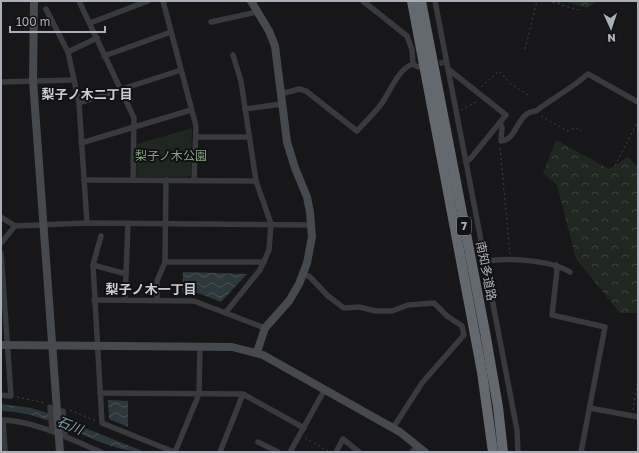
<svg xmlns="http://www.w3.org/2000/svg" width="639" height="453" font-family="'Golos Text','Noto Sans JP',sans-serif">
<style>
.forest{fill:url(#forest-crowns)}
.park{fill:#1f2720}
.water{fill:url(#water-waves)}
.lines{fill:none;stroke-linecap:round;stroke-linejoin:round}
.street-tunnel{stroke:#343639;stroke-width:5.5;stroke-dasharray:5.5 3;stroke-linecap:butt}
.path{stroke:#3e4145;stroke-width:1;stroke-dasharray:2 3;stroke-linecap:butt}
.street{stroke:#383a3e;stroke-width:5.5}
.secondary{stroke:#46494e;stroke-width:8}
.highway{stroke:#64686f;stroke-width:10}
.labels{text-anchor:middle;stroke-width:4;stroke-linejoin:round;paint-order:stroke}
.shield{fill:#121214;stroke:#7c8188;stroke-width:1}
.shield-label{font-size:11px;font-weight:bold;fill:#aab0b9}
.park-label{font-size:12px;fill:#83a381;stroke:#121214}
.street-label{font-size:12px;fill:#aab0b9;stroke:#121214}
.neighbourhood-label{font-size:13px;font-weight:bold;fill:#cbced5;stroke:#121214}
.water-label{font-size:13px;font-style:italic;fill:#82a1b3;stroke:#121214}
</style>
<defs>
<pattern id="forest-crowns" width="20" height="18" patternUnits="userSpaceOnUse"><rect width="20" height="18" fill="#1f2720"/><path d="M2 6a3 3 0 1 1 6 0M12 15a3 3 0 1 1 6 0" fill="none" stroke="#3d443e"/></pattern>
<pattern id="water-waves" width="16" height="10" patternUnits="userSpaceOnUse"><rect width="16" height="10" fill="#2d383d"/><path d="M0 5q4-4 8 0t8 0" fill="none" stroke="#495257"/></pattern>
</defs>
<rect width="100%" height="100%" fill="#171719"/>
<!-- forest -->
<g class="forest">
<path d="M564,1H598L587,8Z"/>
<path d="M556,140L609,169L628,157L638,167V313H620L576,259L557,185L543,173Z"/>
</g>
<!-- park -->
<path class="park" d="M192,128L191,175L188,177H138L136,175L137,144Z"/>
<!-- water -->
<g class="water">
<path d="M183,272L247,274L221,302L198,293H182Z"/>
<path d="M108,400L128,401V427L109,419Z"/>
<path d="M1,404L31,408L47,413L145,452C98,452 53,411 1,411Z"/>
</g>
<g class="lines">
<!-- street-tunnel -->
<path class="street-tunnel" d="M431,65L446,62"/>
<!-- path -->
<g class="path">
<path d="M548,1L579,10"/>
<path d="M558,3L563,1"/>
<path d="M525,49L537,1"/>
<path d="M481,87L499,71L511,84L528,95"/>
<path d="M461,110L478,101"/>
<path d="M541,116L567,131L576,128L582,131"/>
<path d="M500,148L510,254"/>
<path d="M615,166L638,121"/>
<path d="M17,397L45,403"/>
<path d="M70,410L96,421"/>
<path d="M633,410L638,379"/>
<path d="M305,438L330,452"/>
</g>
<!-- street -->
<g class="street">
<path d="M79,1L134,118L133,180"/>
<path d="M163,1L196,126L194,180"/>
<path d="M363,1L407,36L412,50L413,64"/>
<path d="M435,1L448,69L506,115L470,159L466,162L517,430L518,452"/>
<path d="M46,9L68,52L79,103L87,223"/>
<path d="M211,22L257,12"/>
<path d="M90,23L148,1"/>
<path d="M68,52L97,38"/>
<path d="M104,56L171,32"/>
<path d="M448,69L466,162"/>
<path d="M1,82L73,80"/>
<path d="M281,94L299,89L306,91L357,131C365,122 375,113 382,103C391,90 398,69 413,64L418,67"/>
<path d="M79,103L181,70"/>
<path d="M245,109L282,104"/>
<path d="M500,123L502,127L501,141C518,140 516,112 536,111C553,98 572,88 588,74L638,102"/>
<path d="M196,137H248"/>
<path d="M81,143L191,110"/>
<path d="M84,180L256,181"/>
<path d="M1,217L15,226L87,223L312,225"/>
<path d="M101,236L93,265L102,423L174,452"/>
<path d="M1,243L15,226"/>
<path d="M1,253L11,396L1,395"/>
<path d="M165,262H264"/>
<path d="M484,262C506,257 551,260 570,272"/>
<path d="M93,265L126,274"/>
<path d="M556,265L557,270L552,315L605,327L581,452"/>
<path d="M304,274L310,277L328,296L344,308L359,307L376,311H392L408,305L434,303L447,316L462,326L464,335L422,383L393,428"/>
<path d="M94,300L194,301L265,328"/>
<path d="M125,300L128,223"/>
<path d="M157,300V281L165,262L166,180"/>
<path d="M226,312L260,270L269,250L271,224L256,181L241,81L233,55"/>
<path d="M100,393L243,394L304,428"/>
<path d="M50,407L52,429"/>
<path d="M590,408L638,417"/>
<path d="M63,411L65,434"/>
<path d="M1,420C33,420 72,440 101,452"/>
<path d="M3,420L5,452"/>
<path d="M258,442L278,452"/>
<path d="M175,452L199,394L200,347"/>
<path d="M220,452L243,394"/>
<path d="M290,452L325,389"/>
<path d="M336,452L343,439L359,452"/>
<path d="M412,452L418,445"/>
</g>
<!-- secondary -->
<g class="secondary">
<path d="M34,1L33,81L60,452"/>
<path d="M251,1L269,31L275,46L287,142L295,168L307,197L310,212L312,237L307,263L299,284L289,301L265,328L257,352"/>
<path d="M1,345L232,347L263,355L400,432L425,452"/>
</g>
<!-- highway -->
<g class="highway">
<path d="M412,1L482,372L493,452"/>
<path d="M421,1L485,332L498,407L503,452"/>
</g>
</g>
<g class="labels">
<!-- shield labels -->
<rect class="shield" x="457" y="217" width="14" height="18" rx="3"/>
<g class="shield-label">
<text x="464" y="230">7</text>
</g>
<!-- park labels -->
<g class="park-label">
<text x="171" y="160">梨子ノ木公園</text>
</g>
<!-- street labels -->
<g class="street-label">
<text transform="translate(486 271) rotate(79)" y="4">南知多道路</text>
</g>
<!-- neighbourhood labels -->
<g class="neighbourhood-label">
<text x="87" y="99">梨子ノ木二丁目</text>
<text x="151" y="294">梨子ノ木一丁目</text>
</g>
<!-- water labels -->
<g class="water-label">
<text transform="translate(70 425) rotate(22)" y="5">石川</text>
</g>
</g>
<!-- border -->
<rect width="639" height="453" fill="none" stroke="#aab0b9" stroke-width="4"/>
<!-- north arrow -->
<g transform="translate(611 28) rotate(177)" stroke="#121214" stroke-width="3" paint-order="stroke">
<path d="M0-3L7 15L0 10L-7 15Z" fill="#aab0b9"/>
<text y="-6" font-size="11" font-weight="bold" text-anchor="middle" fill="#aab0b9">N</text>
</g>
<!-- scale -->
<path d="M10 26v6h95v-6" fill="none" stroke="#aab0b9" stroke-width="2"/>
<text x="16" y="26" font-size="12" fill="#aab0b9" stroke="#121214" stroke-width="3" paint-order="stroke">100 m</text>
</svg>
